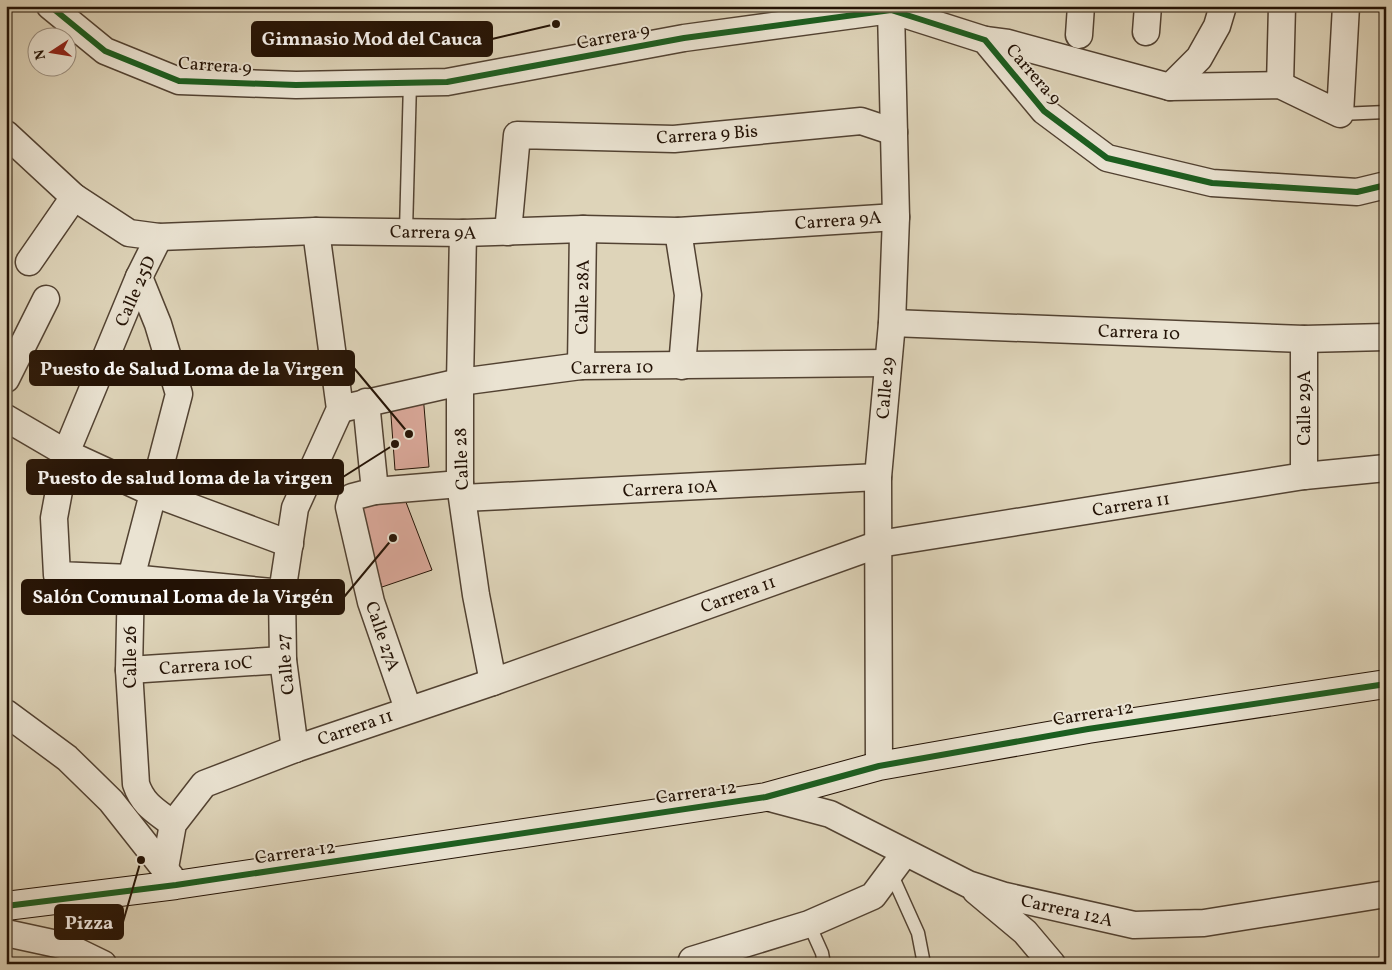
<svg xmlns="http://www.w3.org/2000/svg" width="1392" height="970" font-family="Vollkorn,serif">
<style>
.building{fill:#dba99b;stroke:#231205}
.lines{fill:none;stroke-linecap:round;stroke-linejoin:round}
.lane-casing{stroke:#524232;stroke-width:15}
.street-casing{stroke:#524232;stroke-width:29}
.secondary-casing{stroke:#231205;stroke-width:30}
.lane{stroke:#eae3d2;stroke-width:12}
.street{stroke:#eae3d2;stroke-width:26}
.secondary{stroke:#eae3d2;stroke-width:28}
.cycleway-casing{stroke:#eae3d2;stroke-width:9}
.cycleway{stroke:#1b5e20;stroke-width:6}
.labels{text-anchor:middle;stroke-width:4;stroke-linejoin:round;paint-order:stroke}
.street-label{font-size:18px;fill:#231205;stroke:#eae3d2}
.leader{fill:none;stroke:#231205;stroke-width:2}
.callout-dot{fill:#231205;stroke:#eae3d2;stroke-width:2}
.callout{fill:#231205;stroke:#231205;stroke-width:2}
.callout-label{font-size:19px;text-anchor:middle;font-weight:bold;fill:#fff}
</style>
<rect width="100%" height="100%" fill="#ded4b9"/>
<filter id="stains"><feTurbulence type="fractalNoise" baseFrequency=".004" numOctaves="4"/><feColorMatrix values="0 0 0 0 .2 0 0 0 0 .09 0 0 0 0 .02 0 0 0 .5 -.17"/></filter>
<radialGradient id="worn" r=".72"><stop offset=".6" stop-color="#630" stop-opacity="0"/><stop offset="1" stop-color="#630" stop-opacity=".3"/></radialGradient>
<!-- building -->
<g class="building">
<path d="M423,394L429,467L395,470L390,402Z"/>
<path d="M404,497L432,570L382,587L355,507Z"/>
</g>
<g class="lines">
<!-- lane casing -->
<g class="lane-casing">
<g id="lane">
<path d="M1340,114L1386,112"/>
<path d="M406,231L410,82"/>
<path d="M891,873L918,933L924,964"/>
<path d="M809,924L822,953L824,964"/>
</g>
</g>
<!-- street casing -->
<g class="street-casing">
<g id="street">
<path d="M50,6L105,51L179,81L296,85L447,82L684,38L891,10L985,40L1044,111L1107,158L1212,183L1357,192L1386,185"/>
<path d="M1146,32L1148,6"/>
<path d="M1079,35L1081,6"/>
<path d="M985,40L1008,43L1170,87L1280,85L1340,114L1346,6"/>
<path d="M1280,85L1282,6"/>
<path d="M1170,87L1199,58L1217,26L1223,6"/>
<path d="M6,134L74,197L129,233L159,237L316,231L463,233L583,229L678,231L896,217"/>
<path d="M678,231L688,295L682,366"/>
<path d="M508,232L517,135L674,139L861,121L894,132"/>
<path d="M463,233L460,382V484L476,595L493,682"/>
<path d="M159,237L139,277L66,453L54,518L57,575L131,578L282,593"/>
<path d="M29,262L74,197"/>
<path d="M139,277L158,324L179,394L131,578L129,670L136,784C143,805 156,811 173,824"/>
<path d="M892,323L1304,339L1386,337"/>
<path d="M1304,339V476"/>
<path d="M581,366L583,229"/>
<path d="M6,379L46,299"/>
<path d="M366,402L375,491L352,497L349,507L371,602L408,709"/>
<path d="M340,409L460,382L581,366L887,363"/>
<path d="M6,418L66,453L153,493L290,544"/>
<path d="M375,491L460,484"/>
<path d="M463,498L878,477"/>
<path d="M129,670L283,660"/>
<path d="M6,713L67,758L111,801L171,877"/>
<path d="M295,749L283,660L282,593L295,508L340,409L316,231"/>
<path d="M879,766L878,477L892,323L896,217L891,10"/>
<path d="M766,797L830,814L968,884L1005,896L1134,925L1204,923L1386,894"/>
<path d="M165,868L173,824L204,784L295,749L493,682L879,544L1304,476L1386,468"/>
<path d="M976,891L1025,932L1052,964"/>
<path d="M6,933L66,946L103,964"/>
<path d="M692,960L809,924L873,896L905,853"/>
</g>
</g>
<!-- secondary casing -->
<g class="secondary-casing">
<path id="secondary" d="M6,906L176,885L766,797L879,766L1088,729L1386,684"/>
</g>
<!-- lane -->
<use href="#lane" class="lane"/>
<!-- street -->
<use href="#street" class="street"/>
<!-- secondary -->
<use href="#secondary" class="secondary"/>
<!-- cycleway casing -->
<g class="cycleway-casing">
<g id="cycleway">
<path d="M50,6L105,51L179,81L296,85L447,82L684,38L891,10L985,40L1044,111L1107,158L1212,183L1357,192L1386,185"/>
<path d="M6,906L176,885L766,797L879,766L1088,729L1386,684"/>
</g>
</g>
<!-- cycleway -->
<use href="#cycleway" class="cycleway"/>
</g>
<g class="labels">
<!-- street labels -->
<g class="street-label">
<text transform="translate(613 36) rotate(-11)" y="6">Carrera 9</text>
<text transform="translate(215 65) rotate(4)" y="6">Carrera 9</text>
<text transform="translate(1034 74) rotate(49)" y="6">Carrera 9</text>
<text transform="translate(707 134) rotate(-4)" y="6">Carrera 9 Bis</text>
<text transform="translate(838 220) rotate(-4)" y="6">Carrera 9A</text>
<text transform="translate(433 232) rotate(1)" y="6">Carrera 9A</text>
<text transform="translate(135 291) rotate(-66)" y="6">Calle 25D</text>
<text transform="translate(582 297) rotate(-89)" y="6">Calle 28A</text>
<text transform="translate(1139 332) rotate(2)" y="6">Carrera 10</text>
<text transform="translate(612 367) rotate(-1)" y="6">Carrera 10</text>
<text transform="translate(885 388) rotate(-85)" y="6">Calle 29</text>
<text transform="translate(1304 408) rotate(-90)" y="6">Calle 29A</text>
<text transform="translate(461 459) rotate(-92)" y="6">Calle 28</text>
<text transform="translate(670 488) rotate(-3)" y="6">Carrera 10A</text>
<text transform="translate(1131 504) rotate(-9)" y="6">Carrera 11</text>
<text transform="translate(738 594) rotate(-20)" y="6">Carrera 11</text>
<text transform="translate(383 636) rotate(71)" y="6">Calle 27A</text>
<text transform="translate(130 657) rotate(-90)" y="6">Calle 26</text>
<text transform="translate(285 664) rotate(-95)" y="6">Calle 27</text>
<text transform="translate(206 665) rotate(-4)" y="6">Carrera 10C</text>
<text transform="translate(1093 713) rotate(-9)" y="6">Carrera 12</text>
<text transform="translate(355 727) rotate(-19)" y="6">Carrera 11</text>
<text transform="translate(696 792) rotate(-8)" y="6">Carrera 12</text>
<text transform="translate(295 852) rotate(-8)" y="6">Carrera 12</text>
<text transform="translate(1067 910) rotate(13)" y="6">Carrera 12A</text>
</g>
</g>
<!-- callouts -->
<path class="leader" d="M556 24L492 39M409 434L354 368M395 444L343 477M393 538L344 597M141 860L123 922"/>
<g class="callout-dot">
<circle cx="556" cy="24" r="5"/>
<circle cx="409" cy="434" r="5"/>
<circle cx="395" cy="444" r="5"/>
<circle cx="393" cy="538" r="5"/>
<circle cx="141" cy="860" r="5"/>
</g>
<g class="callout">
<rect x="252" y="22" width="240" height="34" rx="5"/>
<rect x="30" y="351" width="324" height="34" rx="5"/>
<rect x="27" y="460" width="316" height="34" rx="5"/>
<rect x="22" y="580" width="322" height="34" rx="5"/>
<rect x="55" y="905" width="68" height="34" rx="5"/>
</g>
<g class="callout-label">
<text x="372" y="45">Gimnasio Mod del Cauca</text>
<text x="192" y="375">Puesto de Salud Loma de la Virgen</text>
<text x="185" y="484">Puesto de salud loma de la virgen</text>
<text x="183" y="603">Salón Comunal Loma de la Virgén</text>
<text x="89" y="929">Pizza</text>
</g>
<!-- margin -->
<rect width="1392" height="970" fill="none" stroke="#ded4b9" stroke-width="25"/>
<rect x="8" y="8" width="1377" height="955" fill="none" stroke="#231205" stroke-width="2.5"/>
<rect x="12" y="12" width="1367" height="945" fill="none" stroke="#231205"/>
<!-- north arrow -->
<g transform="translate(52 52) rotate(258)"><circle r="24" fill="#eae3d2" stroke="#9a8f80"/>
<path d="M0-4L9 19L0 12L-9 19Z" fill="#8f2418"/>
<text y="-8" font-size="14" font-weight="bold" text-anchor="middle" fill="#231205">N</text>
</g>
<rect width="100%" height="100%" filter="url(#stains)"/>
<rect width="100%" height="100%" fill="url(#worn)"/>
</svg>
